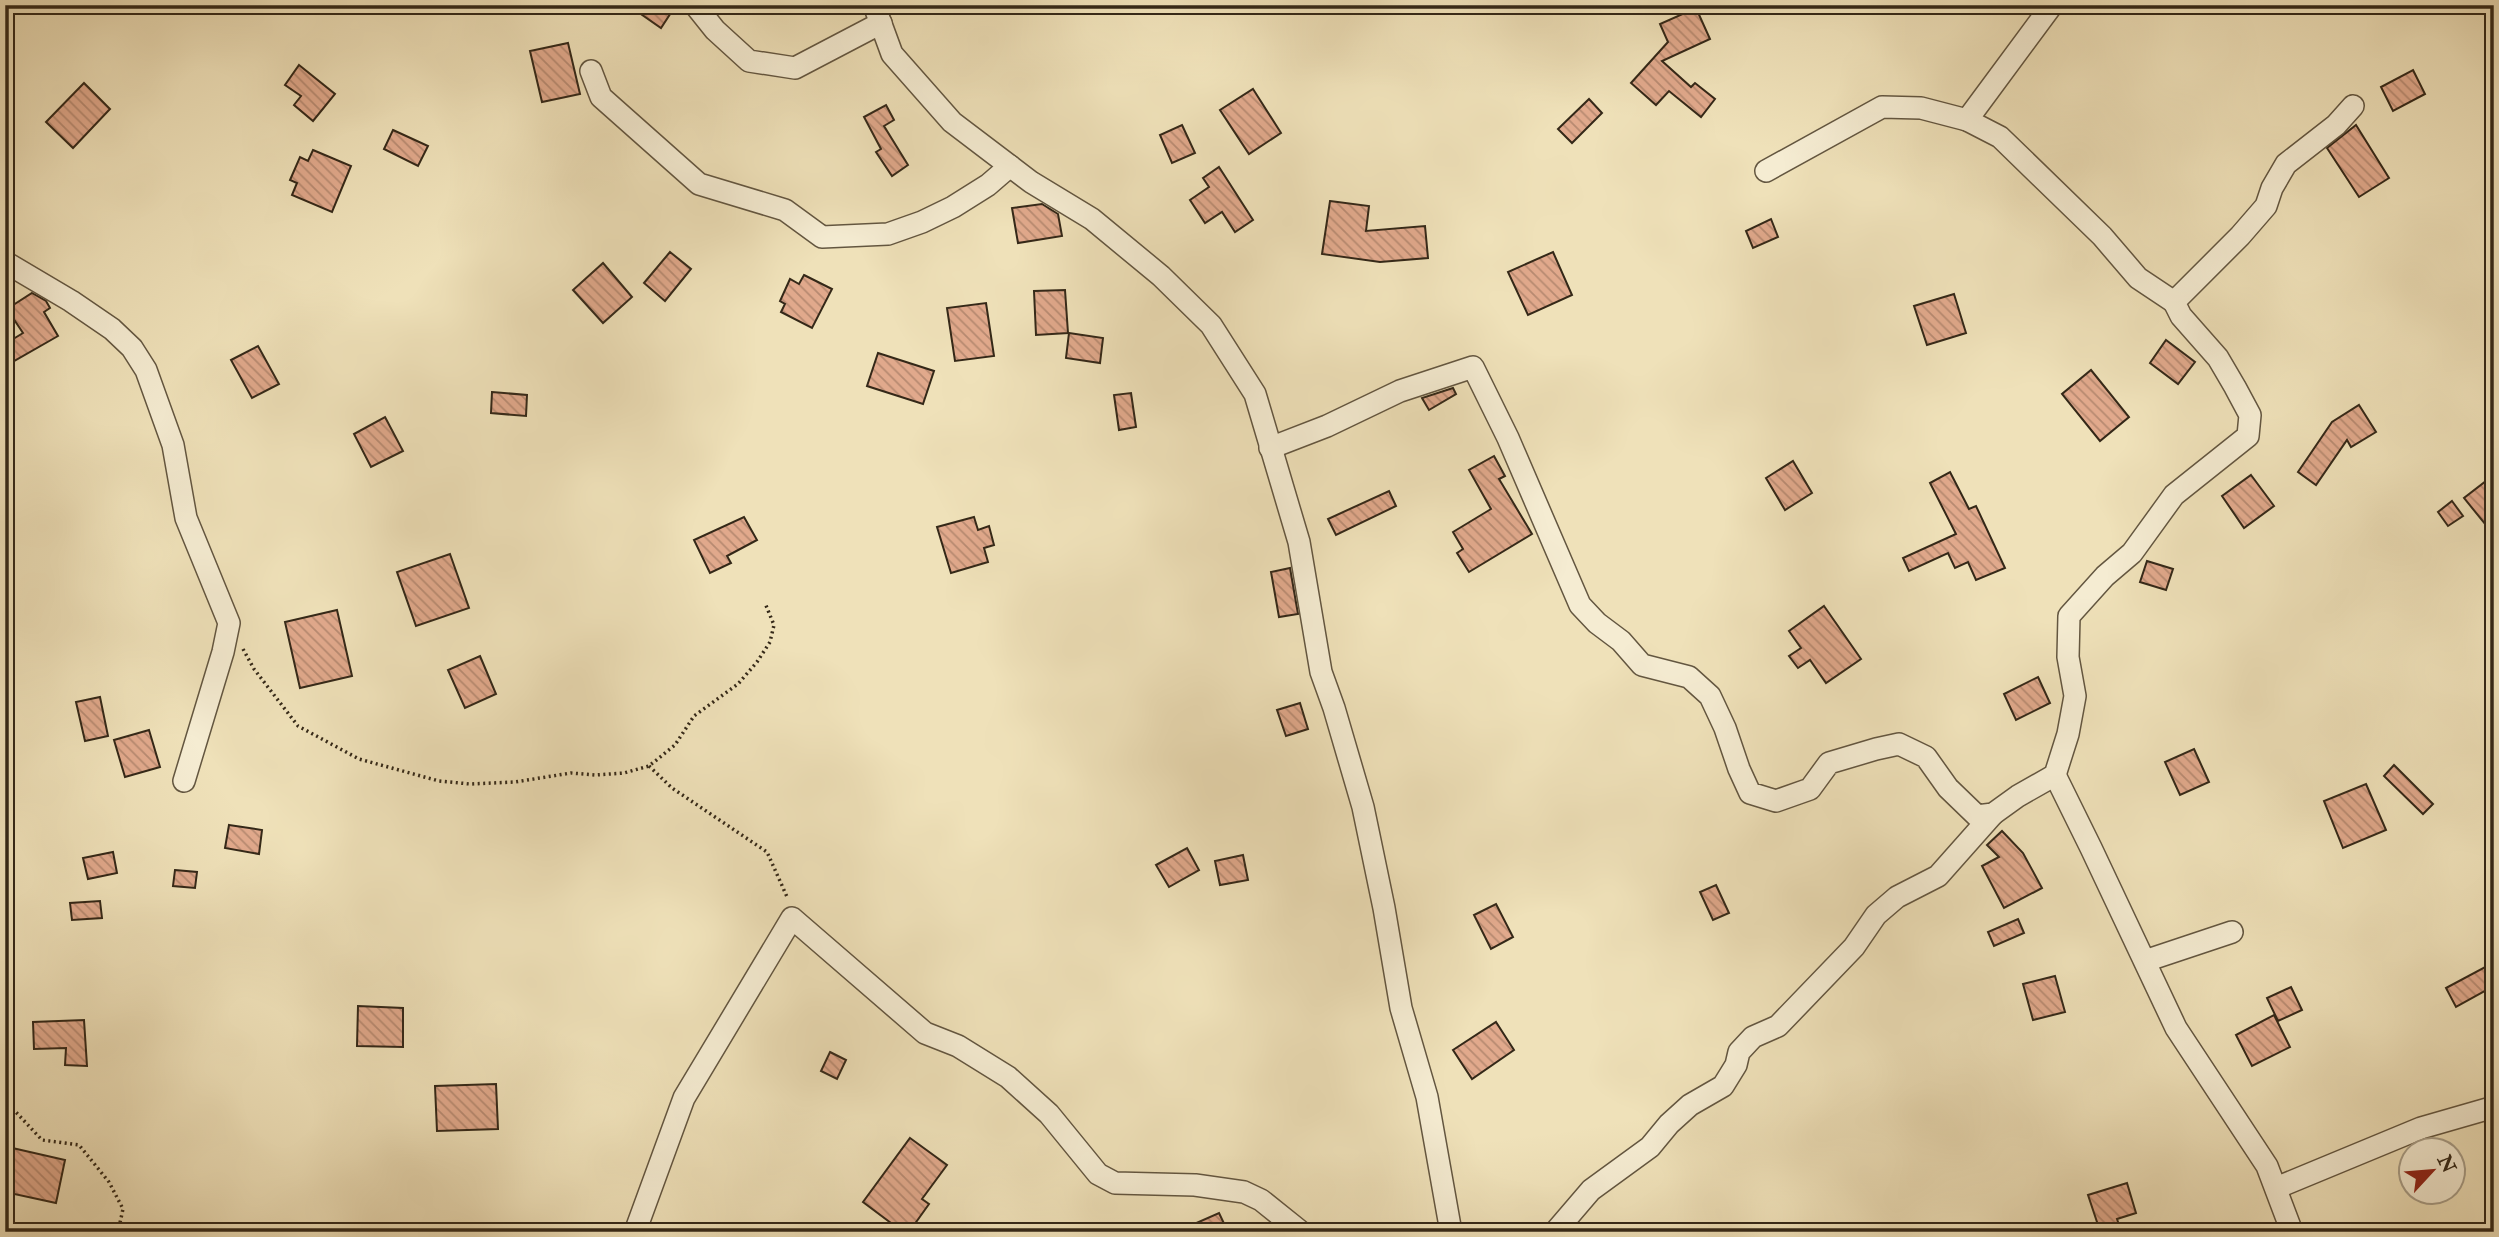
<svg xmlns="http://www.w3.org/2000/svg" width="2499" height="1237" font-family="'IM FELL Double Pica',serif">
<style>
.building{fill:url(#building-back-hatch);stroke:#342818;stroke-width:2}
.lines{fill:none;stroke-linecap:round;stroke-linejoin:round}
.minor-casing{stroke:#635640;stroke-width:24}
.path{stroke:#342818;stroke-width:3.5;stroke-dasharray:2 3.5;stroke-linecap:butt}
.minor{stroke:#f5ecd2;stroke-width:21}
</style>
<defs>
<pattern id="building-back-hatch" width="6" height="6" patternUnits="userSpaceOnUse" patternTransform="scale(1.75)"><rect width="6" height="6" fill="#e1a98c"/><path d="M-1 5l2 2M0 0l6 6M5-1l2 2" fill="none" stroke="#b78a71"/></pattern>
</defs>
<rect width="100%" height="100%" fill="#efe1b9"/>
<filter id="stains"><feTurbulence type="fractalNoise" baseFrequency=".00286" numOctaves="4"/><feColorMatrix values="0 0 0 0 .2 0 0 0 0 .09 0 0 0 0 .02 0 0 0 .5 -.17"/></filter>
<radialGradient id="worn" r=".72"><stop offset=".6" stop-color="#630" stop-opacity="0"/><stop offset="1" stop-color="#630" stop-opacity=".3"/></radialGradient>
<!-- building -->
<g class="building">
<path d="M628,5H676L661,28Z"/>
<path d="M1696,8L1710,39L1662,61L1691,87L1695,83L1715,99L1701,117L1669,91L1656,105L1631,83L1668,42L1660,24Z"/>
<path d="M568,43L580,94L542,102L530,51Z"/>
<path d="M299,65L335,94L313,121L294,105L301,96L285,85Z"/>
<path d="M2413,70L2425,94L2393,111L2381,87Z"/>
<path d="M84,83L110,109L73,148L46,122Z"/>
<path d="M1253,89L1281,133L1249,154L1220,110Z"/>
<path d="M1589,99L1602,113L1572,143L1558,129Z"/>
<path d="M886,105L894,120L884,126L908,165L892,176L876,152L881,149L864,117Z"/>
<path d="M1182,125L1195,153L1172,163L1160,135Z"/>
<path d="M2356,125L2389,178L2359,197L2327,148Z"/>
<path d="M393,130L428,146L418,166L384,149Z"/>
<path d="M313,150L351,166L332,212L292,195L297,183L290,180L300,157L308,161Z"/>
<path d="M1219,167L1253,220L1235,232L1222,212L1205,223L1190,200L1209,187L1203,178Z"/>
<path d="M1330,201L1369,206L1366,231L1425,226L1428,258L1380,262L1322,254Z"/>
<path d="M1042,204L1058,214L1062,236L1018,243L1012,208Z"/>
<path d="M1771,219L1778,237L1753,248L1746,231Z"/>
<path d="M670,252L691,269L665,301L644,283Z"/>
<path d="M1553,252L1572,295L1528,315L1508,272Z"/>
<path d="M603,263L632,297L603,323L573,290Z"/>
<path d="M804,275L832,289L812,328L781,312L785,304L780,301L790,279L799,284Z"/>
<path d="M1065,290L1068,333L1036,335L1034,291Z"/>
<path d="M32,293L46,301L50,308L44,312L58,336L14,361L5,344L23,333L7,309Z"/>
<path d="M1954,294L1966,333L1927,345L1914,306Z"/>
<path d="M986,303L994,356L955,361L947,308Z"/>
<path d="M1069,333L1103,338L1100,363L1066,358Z"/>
<path d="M2166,340L2195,362L2178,384L2150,363Z"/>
<path d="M258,346L279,384L252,398L231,360Z"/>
<path d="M878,353L934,371L923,404L867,386Z"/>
<path d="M2091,370L2129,417L2100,441L2062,394Z"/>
<path d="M1453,388L1456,394L1429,410L1422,398Z"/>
<path d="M492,392L527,395L526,416L491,413Z"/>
<path d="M1131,393L1136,427L1119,430L1114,395Z"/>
<path d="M2359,405L2376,432L2351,447L2347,440L2316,485L2298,472L2332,422Z"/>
<path d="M385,417L403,451L371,467L354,434Z"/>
<path d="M1494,456L1505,476L1499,479L1532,534L1469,572L1457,553L1463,549L1453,532L1491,509L1469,470Z"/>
<path d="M1793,461L1812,493L1785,510L1766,478Z"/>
<path d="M1950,472L1969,509L1976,506L2005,568L1976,580L1968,562L1955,568L1948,553L1909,571L1903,558L1956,534L1930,483Z"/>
<path d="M2251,475L2274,506L2244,528L2222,496Z"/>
<path d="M2486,481L2494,492V535L2464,498Z"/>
<path d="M1389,491L1396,506L1336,535L1328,519Z"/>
<path d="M2452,501L2463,516L2448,526L2438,512Z"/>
<path d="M744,517L757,540L727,556L731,563L710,573L694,540Z"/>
<path d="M974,517L978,530L989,526L994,545L984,548L988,562L951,573L937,527Z"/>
<path d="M450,554L469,608L416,626L397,572Z"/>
<path d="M2147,561L2173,569L2166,590L2140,582Z"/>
<path d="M1290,568L1298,614L1279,617L1271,572Z"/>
<path d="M1824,606L1861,659L1826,683L1810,660L1798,668L1789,656L1801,648L1789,631Z"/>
<path d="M337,610L352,676L300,688L285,622Z"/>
<path d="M480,656L496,694L465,708L448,670Z"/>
<path d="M2038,677L2050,703L2016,720L2004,694Z"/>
<path d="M100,697L108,736L85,741L76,702Z"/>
<path d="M1300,703L1308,729L1286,736L1277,710Z"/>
<path d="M149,730L160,767L125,777L114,740Z"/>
<path d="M2194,749L2209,782L2180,795L2165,762Z"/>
<path d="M2394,765L2433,804L2423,814L2384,776Z"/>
<path d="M2366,784L2386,830L2343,848L2324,801Z"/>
<path d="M229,825L262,830L259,854L225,848Z"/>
<path d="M2002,831L2023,853L2042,888L2004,908L1982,866L1999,857L1987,845Z"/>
<path d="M1187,848L1199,870L1169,887L1156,865Z"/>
<path d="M113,852L117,873L88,879L83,858Z"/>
<path d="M1243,855L1248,880L1220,885L1215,861Z"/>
<path d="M175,870L197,872L195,888L173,886Z"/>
<path d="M1716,885L1729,913L1713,920L1700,892Z"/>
<path d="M100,901L102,918L72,920L70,903Z"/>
<path d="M1496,904L1513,937L1491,949L1474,915Z"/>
<path d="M2018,919L2024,933L1994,946L1988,932Z"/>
<path d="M2487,966L2494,978V986L2456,1007L2446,988Z"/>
<path d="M2055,976L2065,1012L2033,1020L2023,984Z"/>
<path d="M2291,987L2302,1010L2278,1021L2267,998Z"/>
<path d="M358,1006L403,1008V1047L357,1046Z"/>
<path d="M2274,1015L2290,1047L2252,1066L2236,1035Z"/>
<path d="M84,1020L87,1066L65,1065L66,1048L34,1049L33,1022Z"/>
<path d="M1496,1022L1514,1050L1472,1079L1453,1050Z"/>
<path d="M830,1052L846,1060L837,1079L821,1071Z"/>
<path d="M496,1084L498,1129L437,1131L435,1086Z"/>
<path d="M910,1138L947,1165L922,1199L929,1204L909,1232H903L863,1202Z"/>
<path d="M8,1147L65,1160L56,1203L5,1192V1159Z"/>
<path d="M2127,1183L2136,1213L2117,1219L2119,1225L2100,1231L2088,1195Z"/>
<path d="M1219,1213L1228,1232H1176Z"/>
</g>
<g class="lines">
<!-- minor casing -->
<g class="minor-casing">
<g id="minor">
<path d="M695,5L715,30L749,61L795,68L881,23"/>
<path d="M874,5L892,54L952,122L1031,182L1092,219L1161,276L1211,325L1255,394L1299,542L1321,672L1334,708L1363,807L1384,908L1401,1008L1427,1097L1451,1232"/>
<path d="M2052,5L1967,120L2000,137L2102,236L2138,278L2174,302"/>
<path d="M591,71L601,97L699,184L785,210L822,237L888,234L922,222L953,207L988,185L1010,166"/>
<path d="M1766,171L1882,107L1921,108L1967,120"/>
<path d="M5,262L71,301L112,329L132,348L146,370L173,445L186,518L229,623L223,652L184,781"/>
<path d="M1270,448L1327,426L1400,391L1473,367L1508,438L1580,605L1597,623L1621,641L1642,665L1689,677L1710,696L1725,728L1739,769L1750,793L1776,801L1810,789L1829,763L1876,749L1899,744L1926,757L1948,788L1977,816L1993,814L2018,796L2055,775L2068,734L2075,696L2068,657L2069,616L2105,576L2132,553L2174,495L2248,436L2250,415L2235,387L2218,358L2181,316L2174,302L2240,236L2266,206L2272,188L2286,164L2336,125L2353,106"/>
<path d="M2055,775L2091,848L2176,1028L2267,1166L2292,1232"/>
<path d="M2145,961L2232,932"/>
<path d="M2276,1188L2421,1128L2494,1107"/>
<path d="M635,1232L684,1098L792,918L925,1033L958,1046L1008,1077L1049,1114L1098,1174L1115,1183L1195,1185L1244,1192L1261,1200L1301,1232"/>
<path d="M1555,1232L1591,1190L1650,1147L1669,1124L1690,1105L1723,1086L1736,1065L1739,1052L1753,1037L1778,1026L1854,947L1876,915L1897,897L1938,876L1993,814"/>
</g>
</g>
<!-- path -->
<g class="path">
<path d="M243,649L254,669L298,726L359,759L439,781L470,784L515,782L571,773L595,775L624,773L649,766L675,745L694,716L738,684L757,662L770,642L774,625L765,603"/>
<path d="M649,766L672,788L767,852L788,899"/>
<path d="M5,1082L13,1109L42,1140L79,1145L109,1182L123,1209L118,1232"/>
</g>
<!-- minor -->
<use href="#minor" class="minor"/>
</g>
<!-- margin -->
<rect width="2499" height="1237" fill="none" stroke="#efe1b9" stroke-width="28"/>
<rect x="7" y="7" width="2485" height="1223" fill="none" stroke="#342818" stroke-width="3.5"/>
<rect x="14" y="14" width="2471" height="1209" fill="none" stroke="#342818" stroke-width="2"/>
<!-- north arrow -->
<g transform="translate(2432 1171) rotate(64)"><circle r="33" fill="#f5ecd2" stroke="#a89e88" stroke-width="2"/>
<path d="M0-5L12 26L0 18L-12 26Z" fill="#8f2418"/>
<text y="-10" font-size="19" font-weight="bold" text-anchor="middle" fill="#342818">N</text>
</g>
<rect width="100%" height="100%" filter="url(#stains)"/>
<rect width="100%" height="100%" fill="url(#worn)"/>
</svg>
